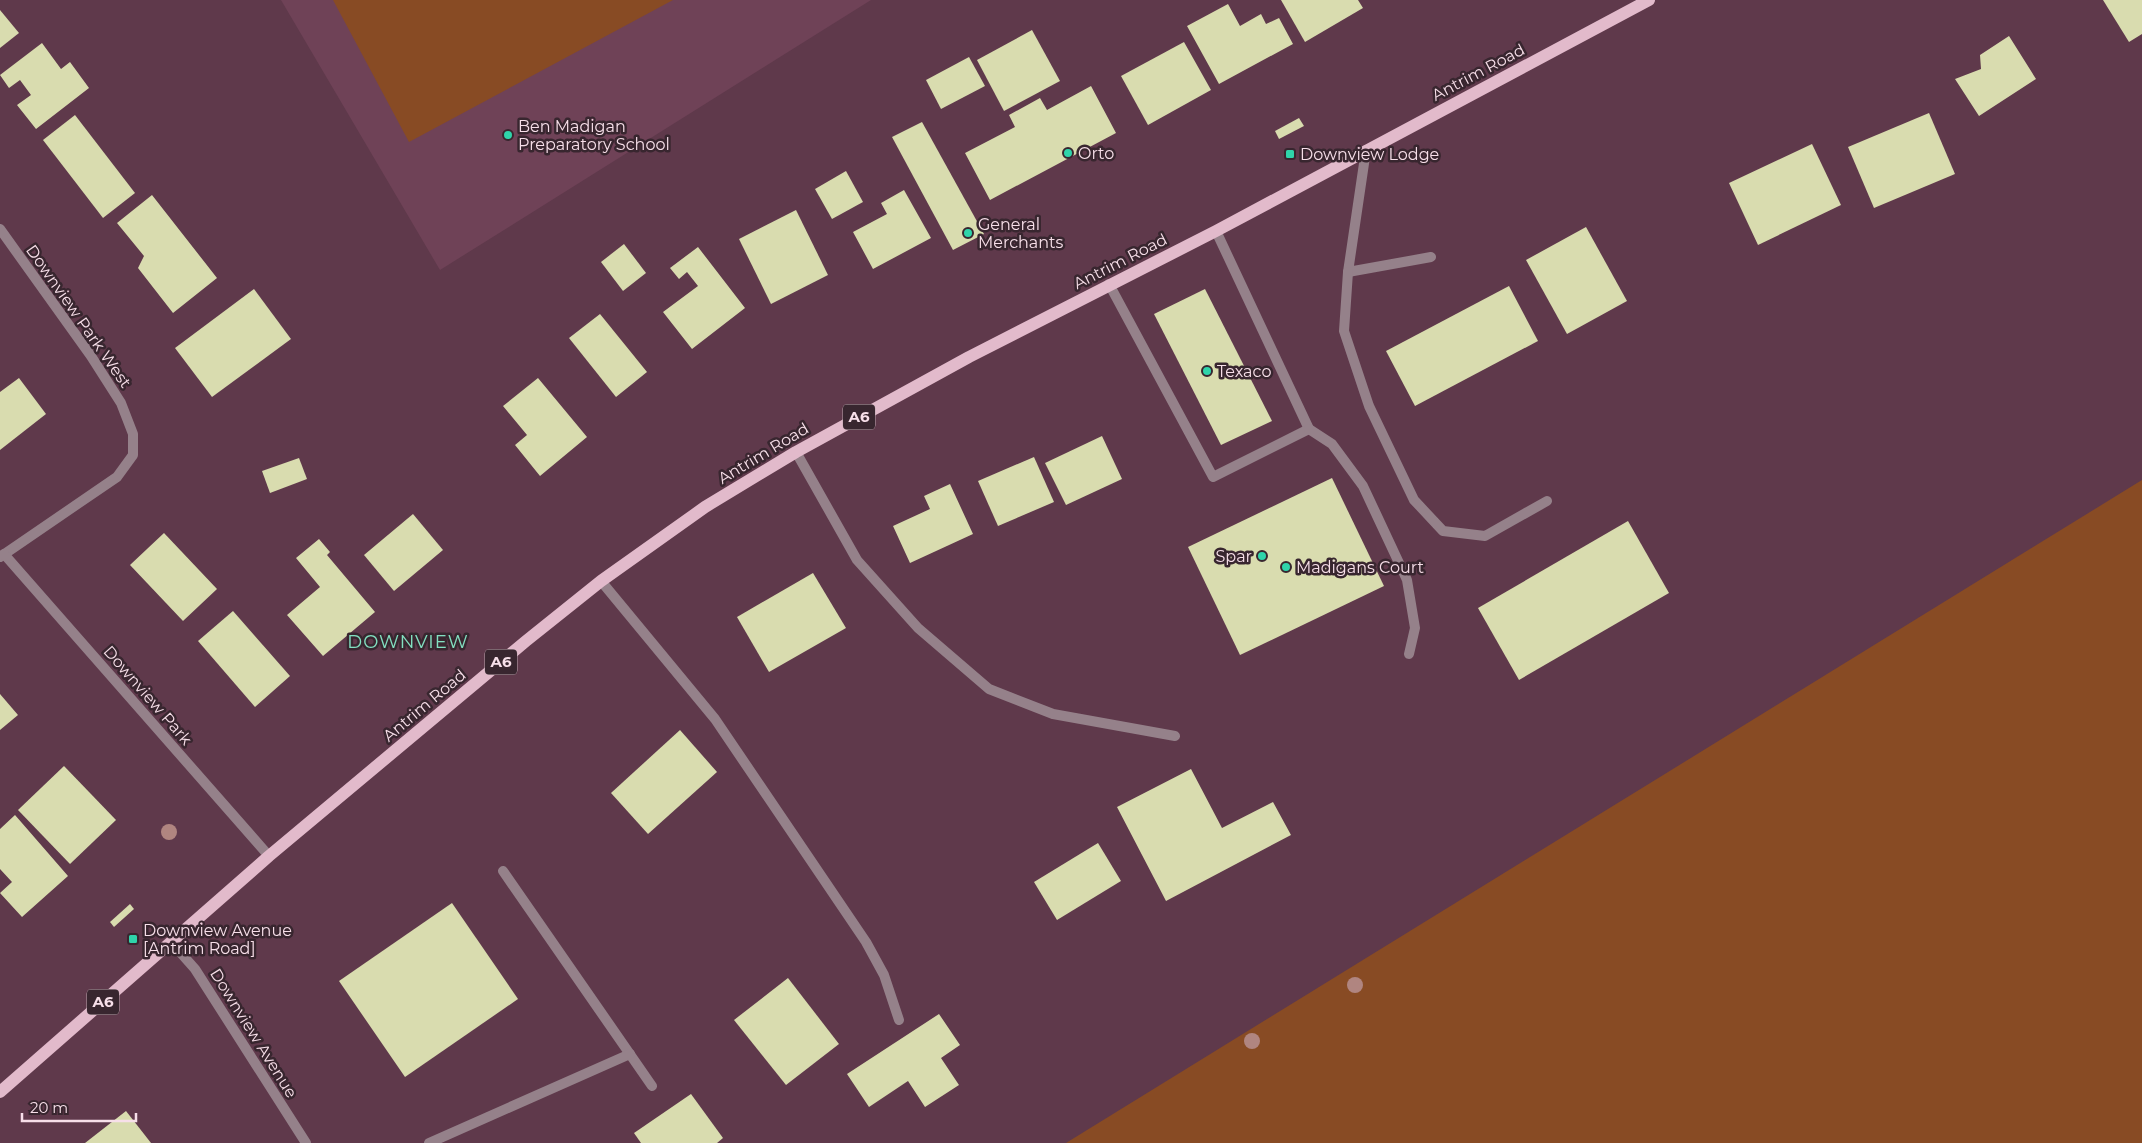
<svg xmlns="http://www.w3.org/2000/svg" width="2142" height="1143" font-family="Montserrat,sans-serif">
<style>
.built{fill:#6f4257}
.green{fill:#884b24}
.building{fill:#d9dcaf}
.lines{fill:none;stroke-linecap:round;stroke-linejoin:round}
.lane{stroke:#95818a;stroke-width:10}
.street{stroke:#95818a;stroke-width:10}
.primary{stroke:#e2bacb;stroke-width:12}
.tree{fill:#b08580}
.poi-dot{fill:#2fd4aa;stroke:#38262f;stroke-width:2}
.labels{text-anchor:middle;stroke-width:5;stroke-linejoin:round;paint-order:stroke}
.shield{fill:#38262f;stroke:#bea8b1;stroke-width:1}
.shield-label{font-size:15px;font-weight:bold;fill:#f7dfe9}
.street-label{font-size:16px;fill:#f7dfe9;stroke:#38262f}
.poi-label{font-size:16px;fill:#f7dfe9;stroke:#38262f;text-anchor:start}
.neighbourhood-label{font-size:18px;letter-spacing:1px;fill:#83e0c1;stroke:#38262f}
</style>
<rect width="100%" height="100%" fill="#5f394b"/>
<!-- built -->
<path class="built" d="M281,0H871L440,270Z"/>
<!-- green -->
<g class="green">
<path d="M333,0H673L409,142Z"/>
<path d="M2142,480V1143H1066Z"/>
</g>
<!-- building -->
<g class="building">
<path d="M1281,0H1358L1363,8L1305,42Z"/>
<path d="M2103,0H2142V34L2129,42Z"/>
<path d="M1228,4L1240,26L1261,14L1266,24L1279,18L1293,44L1219,84L1187,26Z"/>
<path d="M0,10L19,33L0,48Z"/>
<path d="M1032,30L1060,81L1004,111L977,60Z"/>
<path d="M2009,36L2036,79L1979,116L1955,79L1981,69L1980,55Z"/>
<path d="M1184,42L1211,90L1148,125L1121,76Z"/>
<path d="M42,43L61,69L70,62L89,88L36,129L17,105L31,95L20,80L9,88L0,75Z"/>
<path d="M969,57L985,86L941,109L926,80Z"/>
<path d="M1091,86L1116,133L990,200L965,153L1015,127L1009,115L1040,98L1047,110Z"/>
<path d="M1929,113L1955,174L1874,208L1848,147Z"/>
<path d="M75,115L135,193L103,218L43,140Z"/>
<path d="M1299,118L1304,126L1279,139L1275,131Z"/>
<path d="M922,122L984,234L953,250L892,137Z"/>
<path d="M1812,144L1841,205L1758,245L1729,183Z"/>
<path d="M846,171L863,202L832,219L815,189Z"/>
<path d="M904,190L931,238L873,269L853,232L887,214L881,203Z"/>
<path d="M152,195L217,278L173,313L138,268L144,256L117,223Z"/>
<path d="M796,210L828,275L771,304L739,239Z"/>
<path d="M1586,227L1627,301L1567,334L1526,260Z"/>
<path d="M624,244L646,273L623,291L601,262Z"/>
<path d="M698,247L745,308L692,349L663,312L698,286L687,272L679,279L670,268Z"/>
<path d="M1509,286L1538,341L1415,406L1386,351Z"/>
<path d="M254,289L291,339L212,397L175,348Z"/>
<path d="M1205,289L1272,421L1221,445L1154,314Z"/>
<path d="M600,314L647,372L616,397L569,338Z"/>
<path d="M19,378L46,414L0,450V392Z"/>
<path d="M538,378L587,437L540,476L515,445L527,435L503,406Z"/>
<path d="M1102,436L1122,479L1066,505L1045,463Z"/>
<path d="M1034,457L1054,502L998,526L978,481Z"/>
<path d="M299,458L307,479L270,493L262,471Z"/>
<path d="M1332,478L1384,586L1240,655L1188,547Z"/>
<path d="M950,484L973,534L910,563L893,526L930,509L924,496Z"/>
<path d="M413,514L443,550L394,591L364,555Z"/>
<path d="M1628,521L1669,593L1519,680L1478,608Z"/>
<path d="M164,533L217,589L183,621L130,565Z"/>
<path d="M319,539L330,552L327,555L375,612L323,656L287,615L320,587L296,558Z"/>
<path d="M813,573L846,628L769,672L737,617Z"/>
<path d="M233,611L290,676L255,707L198,641Z"/>
<path d="M0,694L18,715L0,730Z"/>
<path d="M680,730L717,772L648,834L611,793Z"/>
<path d="M64,766L116,820L70,864L18,810Z"/>
<path d="M1191,769L1222,828L1273,802L1291,835L1166,901L1117,807Z"/>
<path d="M15,815L68,876L22,917L0,893L12,882L0,869V829Z"/>
<path d="M1098,843L1121,881L1057,920L1034,882Z"/>
<path d="M452,903L518,999L405,1077L339,981Z"/>
<path d="M130,904L134,909L114,927L110,922Z"/>
<path d="M788,978L839,1044L786,1085L734,1020Z"/>
<path d="M939,1014L960,1045L941,1058L959,1085L925,1107L908,1081L869,1107L847,1074Z"/>
<path d="M691,1094L723,1138L717,1143H641L634,1133Z"/>
<path d="M126,1111L151,1143H85Z"/>
</g>
<g class="lines">
<!-- lane -->
<g class="lane">
<path d="M1366,150L1348,272L1431,257"/>
<path d="M1348,272L1344,331L1369,406L1414,500L1443,531L1485,536L1547,501"/>
<path d="M1109,284L1213,477L1309,429L1216,231"/>
<path d="M1309,429L1332,444L1363,486L1407,580L1415,628L1409,654"/>
<path d="M796,452L857,560L918,628L989,689L1053,714L1175,736"/>
<path d="M503,871L652,1086"/>
<path d="M429,1143L630,1054"/>
</g>
<!-- street -->
<g class="street">
<path d="M0,229L91,356L121,403L133,434V455L117,477L0,557"/>
<path d="M4,554L269,856"/>
<path d="M601,581L715,719L866,942L884,975L899,1020"/>
<path d="M172,943L195,969L306,1143"/>
</g>
<!-- primary -->
<path class="primary" d="M0,1092L269,856L526,641L601,581L705,507L796,452L969,357L1216,231L1649,0"/>
</g>
<!-- trees -->
<g class="tree">
<circle cx="169" cy="832" r="8"/>
<circle cx="1355" cy="985" r="8"/>
<circle cx="1252" cy="1041" r="8"/>
</g>
<!-- markers -->
<g class="poi-dot">
<circle cx="508" cy="135" r="5"/>
<circle cx="1068" cy="153" r="5"/>
<rect x="1285" y="149" width="10" height="10" rx="2.5"/>
<circle cx="968" cy="233" r="5"/>
<circle cx="1207" cy="371" r="5"/>
<circle cx="1262" cy="556" r="5"/>
<circle cx="1286" cy="567" r="5"/>
<rect x="128" y="934" width="10" height="10" rx="2.5"/>
</g>
<g class="labels">
<!-- shield labels -->
<g class="shield">
<rect x="843" y="404.5" width="32" height="25" rx="4"/>
<rect x="485" y="649.5" width="32" height="25" rx="4"/>
<rect x="87" y="989.5" width="32" height="25" rx="4"/>
</g>
<g class="shield-label">
<text x="859" y="422">A6</text>
<text x="501" y="667">A6</text>
<text x="103" y="1007">A6</text>
</g>
<!-- street labels -->
<g class="street-label">
<text transform="translate(1478 72) rotate(-28)" y="6">Antrim Road</text>
<text transform="translate(1120 261) rotate(-27)" y="6">Antrim Road</text>
<text transform="translate(79 316) rotate(55)" y="6">Downview Park West</text>
<text transform="translate(763 453) rotate(-31)" y="6">Antrim Road</text>
<text transform="translate(148 695) rotate(49)" y="6">Downview Park</text>
<text transform="translate(424 705) rotate(-40)" y="6">Antrim Road</text>
<text transform="translate(254 1033) rotate(58)" y="6">Downview Avenue</text>
</g>
<!-- poi labels -->
<g class="poi-label">
<text x="518" y="132">Ben Madigan<tspan x="518" dy="18">Preparatory School</tspan></text>
<text x="1078" y="159">Orto</text>
<text x="1300" y="160">Downview Lodge</text>
<text x="978" y="230">General<tspan x="978" dy="18">Merchants</tspan></text>
<text x="1217" y="377">Texaco</text>
<text x="1252" y="562" text-anchor="end">Spar</text>
<text x="1296" y="573">Madigans Court</text>
<text x="143" y="936">Downview Avenue<tspan x="143" dy="18">[Antrim Road]</tspan></text>
</g>
<!-- neighbourhood labels -->
<g class="neighbourhood-label">
<text x="408" y="648">DOWNVIEW</text>
</g>
</g>
<!-- scale -->
<path d="M22 1113v8h114v-8" fill="none" stroke="#f7dfe9" stroke-width="2.5"/>
<text x="30" y="1113" font-size="15" fill="#f7dfe9" stroke="#38262f" stroke-width="4" paint-order="stroke">20 m</text>
</svg>
